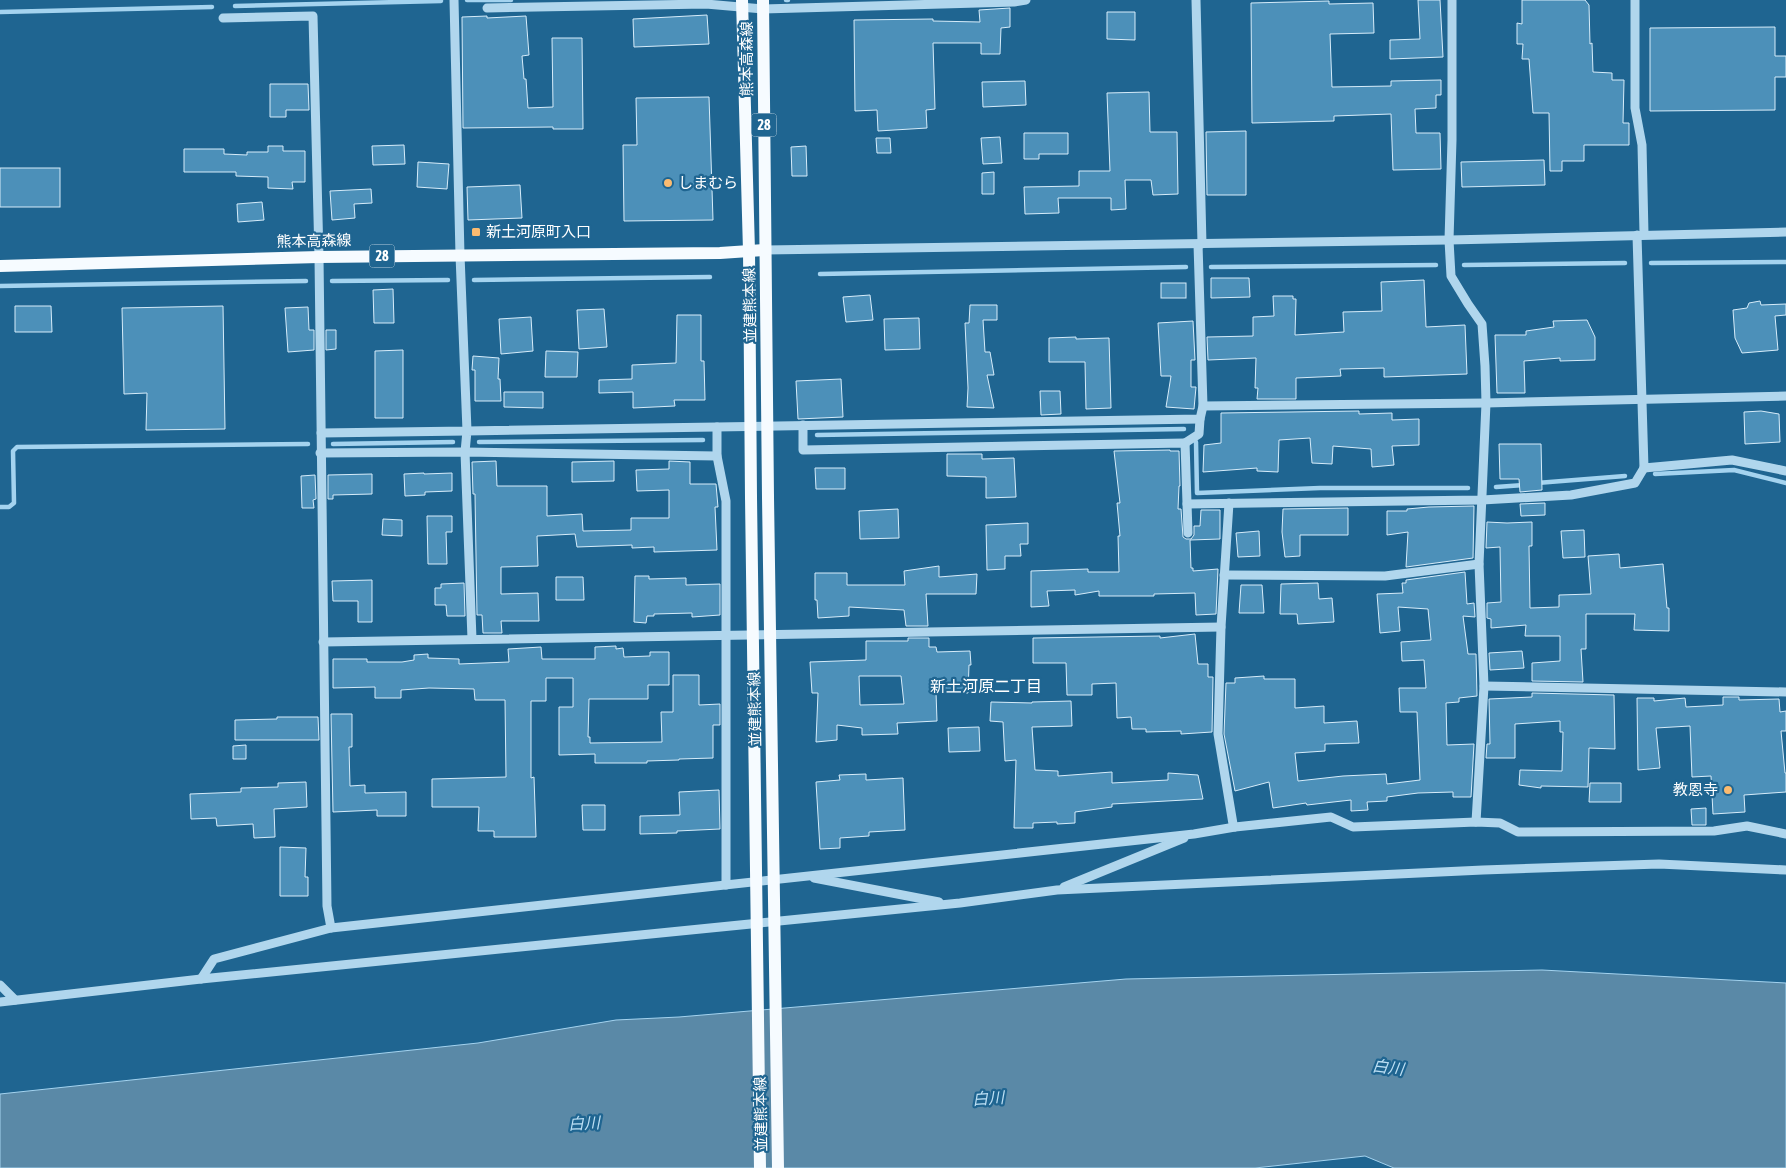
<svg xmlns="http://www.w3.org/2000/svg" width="1786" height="1168" font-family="'Asap Condensed','Noto Sans JP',sans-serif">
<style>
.water{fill:#5a89a7;stroke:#a4d3ef}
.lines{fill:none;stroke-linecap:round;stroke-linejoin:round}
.stream{stroke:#a4d3ef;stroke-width:4.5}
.building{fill:#4c90b9;stroke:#d6ecfa;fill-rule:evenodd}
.minor{stroke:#b0d6ed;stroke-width:9}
.major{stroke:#f6fbff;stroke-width:12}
.major-bridge{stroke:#f6fbff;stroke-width:12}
.poi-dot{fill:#fbbb70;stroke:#1f6591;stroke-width:2}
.labels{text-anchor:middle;stroke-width:4.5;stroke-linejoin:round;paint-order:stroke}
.shield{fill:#1f6591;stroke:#bcd1de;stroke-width:1}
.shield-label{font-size:14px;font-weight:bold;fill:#fff}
.street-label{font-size:15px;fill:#fff;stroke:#1f6591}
.poi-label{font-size:15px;fill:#fff;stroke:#1f6591;text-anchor:start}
.neighbourhood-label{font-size:16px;fill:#fff;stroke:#1f6591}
.water-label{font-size:16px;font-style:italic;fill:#bcdff4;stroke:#1f6591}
</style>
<rect width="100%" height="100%" fill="#1f6591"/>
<!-- water -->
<path class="water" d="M1542,970L1786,983V1168H1394L1365,1156L1255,1168H0V1094L478,1043L616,1020L679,1017L1126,979Z"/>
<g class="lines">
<!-- stream -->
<g class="stream">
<path d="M467,0H511"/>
<path d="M786,0H788"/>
<path d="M235,6L441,1"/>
<path d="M0,12L212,7"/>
<path d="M1651,263L1786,262"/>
<path d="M1464,265L1625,263"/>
<path d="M1211,267L1436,265"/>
<path d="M820,274L1186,267"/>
<path d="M474,280L710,277"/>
<path d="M332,281L448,280"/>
<path d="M0,286L306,281"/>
<path d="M817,435L1184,429"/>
<path d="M479,442L703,440"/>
<path d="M1196,442L1197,493L1320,488H1468"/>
<path d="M333,444L453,442"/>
<path d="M1655,474L1734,470L1786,483"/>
<path d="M1537,483L1625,476"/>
<path d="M1496,487L1524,485"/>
<path d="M0,507H9L14,503L13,451L17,447L308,444"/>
</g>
</g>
<!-- building -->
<g class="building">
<path d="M1418,0H1440L1443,57L1390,59V40L1420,39Z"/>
<path d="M1522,0H1585L1589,5L1590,44L1592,43L1593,72L1612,73V80H1624L1623,123H1629V145H1584V161H1562V171H1550L1549,113H1533L1529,59H1522L1523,44H1517V23L1522,24Z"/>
<path d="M1329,1V4L1373,3L1374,33L1330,34L1332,87L1391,86V81L1441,80V95H1436V108L1415,109L1416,133H1440L1441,169L1393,170L1391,114L1334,116V121L1252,123L1251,3Z"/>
<path d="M1010,8V27L1001,28L1000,54H981V43H933L935,109L926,110L927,128L878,131L877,110L855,111L854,20L933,19V21L980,22L979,10Z"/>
<path d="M1107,12H1135V40L1107,39Z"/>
<path d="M707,15L709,44L634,47L633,19Z"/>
<path d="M487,16V18L526,16L529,55L522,56L524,79H526L528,108L553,107L552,38H582L583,129H553V127L463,128L462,17Z"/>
<path d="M1775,27V56H1786V77H1775V110L1650,111V28Z"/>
<path d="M1025,81L1026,105L983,107L982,82Z"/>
<path d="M270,84H308L309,110H286V117H270Z"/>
<path d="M1149,92L1150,132H1177L1178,194L1153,195L1151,180H1125L1126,209L1111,210V198H1058L1059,213L1025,214L1024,187L1079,186V171H1110L1107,93Z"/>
<path d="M709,97L713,220L624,221L623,145H637L636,98Z"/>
<path d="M1246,131V195H1207L1206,132Z"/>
<path d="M1024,133H1068V154H1039V159H1024Z"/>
<path d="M1000,137L1002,163L983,164L981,138Z"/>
<path d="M876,138H890L891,153H877Z"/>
<path d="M404,145L405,164L373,165L372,146Z"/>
<path d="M268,146H283V151H305V182H292L293,189L268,188V177L236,176V172H184V149H224V154L247,155V152H268Z"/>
<path d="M806,146L807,176H792L791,147Z"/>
<path d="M1544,160L1545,185L1462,187L1461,162Z"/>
<path d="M418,162L449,164L447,189L417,187Z"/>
<rect x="0" y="168" width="60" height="39"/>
<path d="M994,172V194H982V173Z"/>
<path d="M520,185L522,218L468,220L467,187Z"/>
<path d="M371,189L372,203L354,204L355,218L332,220L330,191Z"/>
<path d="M262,202L264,220L238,222L237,204Z"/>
<path d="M1211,278H1249L1250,297L1211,298Z"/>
<path d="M1424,280L1426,327L1465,325L1467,374L1384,377V368L1340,369L1341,376L1296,378V399H1257L1258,388H1255L1256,358L1208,360L1207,337L1253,336V317L1274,316L1273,296H1293V299H1296L1295,335L1344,332L1343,312L1382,311L1381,282Z"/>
<rect x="1161" y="283" width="25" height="15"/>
<path d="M393,289L394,323H374L373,290Z"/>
<path d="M870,295L873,320L846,322L843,297Z"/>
<path d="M1760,301L1761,305L1786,304V315L1775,316L1778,350L1742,353L1735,338L1733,310L1747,308L1749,303Z"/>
<path d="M970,305H997V320H983L985,352H990L994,375H987L994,408L967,407L968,388L965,323H969Z"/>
<path d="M15,306H51L52,332H15Z"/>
<path d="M223,306L225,429L146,430L147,393L124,394L122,308Z"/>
<path d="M308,307L309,330H314V350L288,352L285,308Z"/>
<path d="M604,309L607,347L579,349L577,310Z"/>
<path d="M677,315H701V361H704L705,400H674L675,406L633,408V392L599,393V380L632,379V365L676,363Z"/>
<path d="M531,317L533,351L501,354L499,319Z"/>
<path d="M919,318L920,349L885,350L884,319Z"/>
<path d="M1587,320L1595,337V360L1560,361V358L1524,361L1525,393H1497L1495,335H1526V331L1554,327L1553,321Z"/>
<path d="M1193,321L1195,360H1191V387H1196L1194,409L1166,407L1171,376H1161L1158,323Z"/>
<path d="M326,330H336V349L326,350Z"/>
<path d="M1076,337V339L1109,338L1111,408L1086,409L1085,362H1049V338Z"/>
<path d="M403,350V418H375V351Z"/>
<path d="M546,351L578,352L577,377H545Z"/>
<path d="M473,356L499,358L498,379H500L501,401H475V370H472Z"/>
<path d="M841,379L843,417L798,419L796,381Z"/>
<path d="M1040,391H1060L1061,414L1041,415Z"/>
<path d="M504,392H543V408L504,407Z"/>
<path d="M1359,411V414L1392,413V420L1419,419V445L1392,446L1394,465L1372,467L1371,449L1333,446L1332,464L1312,463L1310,438L1279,440L1278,472L1257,471V468L1203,472L1204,445L1221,443V413Z"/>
<path d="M1761,411L1779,414L1780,442L1745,444L1744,412Z"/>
<path d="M1499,444H1541L1542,490L1520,492L1519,479H1500Z"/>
<path d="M1170,450V451H1179L1180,486H1179L1178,509H1181L1183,537L1186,539H1191L1194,535V526H1200L1201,510H1220V539L1190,540L1191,568H1193V571L1218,569L1216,614L1196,615L1195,593L1154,594V596H1099V591L1075,595V590L1047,591L1049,606L1031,607V571L1088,569V572H1119L1118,536H1120L1117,503H1120L1114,451Z"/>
<path d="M947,454H982V459L1014,458L1016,497L986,498V477L947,476Z"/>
<path d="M496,461L497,486H547V516L582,514L583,531L631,530V518H669V490L637,491L636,470L669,469V461L690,462V484H716L718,507H715L717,550L654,552V547L632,548V545L577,547L575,534L537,536L538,566L501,567V594L538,593L539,621H501L502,633H483L482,615H477L475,494H473L472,462Z"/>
<path d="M614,461V481L572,482V462Z"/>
<path d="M815,468H845V489H816Z"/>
<path d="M424,473V474L452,473V491L425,492V495L405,496L404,474Z"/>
<path d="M372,474V494L333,495V499H328V475Z"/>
<path d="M315,475L316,499L313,500L314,508H302L301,476Z"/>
<path d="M1545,503V515L1521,516L1520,504Z"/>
<path d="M1474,506L1473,558L1406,567L1408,532L1387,535V511H1407V509L1429,507Z"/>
<path d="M1348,508V535H1300V556L1285,557L1282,532L1283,509Z"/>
<path d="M898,509L899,538L860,539L859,511Z"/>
<path d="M427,516H452V532H446L447,564H428Z"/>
<path d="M383,519L402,520V536L382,535Z"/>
<path d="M1487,522L1507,523L1532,522V546H1529L1530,608L1559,607V595L1591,594L1588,556L1619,554L1620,568L1663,564L1667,608H1669V631L1634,630L1635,614H1586V649H1581L1583,682L1532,681V663L1560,661V636H1525L1526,625L1491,628V619L1487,618V603L1501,602L1500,547L1486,548Z"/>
<path d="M1028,523V544H1020L1021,556H1005V569L987,570L986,525Z"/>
<path d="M1584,530L1585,557L1563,558L1561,531Z"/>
<path d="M1259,531L1260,556L1238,557L1236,533Z"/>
<path d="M939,566V577L977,574L976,594H926L928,626H906L904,610L849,607V616L818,618L817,600H815V573H847V585H905L904,571Z"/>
<path d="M1465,572L1467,604L1474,603L1475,617L1463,616L1468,654H1476L1477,696L1459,698V702L1446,703L1447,745L1474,744L1471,797H1453V792L1418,793L1387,797V801L1367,802L1368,810L1351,811V800L1307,805L1306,803L1273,808L1269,782L1235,791L1224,734L1226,683H1235V678L1264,676V679H1295V708L1324,706V723L1357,721L1359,743L1325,744V751L1295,753L1298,781L1343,776L1386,774L1387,784L1420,780L1417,712H1400L1399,688H1426L1424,660L1402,661L1401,642L1431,640L1428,609L1398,607L1400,631L1380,633L1377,594L1403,593L1402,583H1406V580Z"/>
<path d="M635,576H649V579L686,578V585L720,584V615L692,617V613L654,614V616H647L646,623L634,622Z"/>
<path d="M556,577H583L584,600H556Z"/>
<path d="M372,580V622H358V601H333L332,581Z"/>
<path d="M464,583L465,616H447L446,605H435V588H441V584Z"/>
<path d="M1318,583L1319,599L1332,598L1334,622L1298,624L1297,614H1280L1281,584Z"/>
<path d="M1241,585H1262L1264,613H1239Z"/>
<path d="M1195,634L1198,664H1208V677H1213L1212,732L1181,734V731L1146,732V729H1132L1131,717L1117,718L1116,683L1092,684V695H1067L1066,663H1033V638L1160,636V638Z"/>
<path d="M908,638H929V647H936L937,652L970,651L971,665H969L968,693L936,692L937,721L897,723L898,734L862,735V728L837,725V740L816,742L818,693H812L810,662L866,660V641H908ZM859,676H901L904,704L860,705Z"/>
<path d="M616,646V649L623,648L624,657L650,656V652H669V685H648V699H589L588,737H590V743L662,742L661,712H673V675H699V705L720,704V725H713V758L679,759V760L647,761V763H595V754L559,755V707H573V678H546V701H531V778L534,777L536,837H494V831H478L479,807H432V779L506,777L505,700H475L474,689L429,688L401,690V698H375V687L333,688V659H367V662H402L414,660V655L428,654V658L459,659V664L509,662L508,649L541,647L542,659H595V647Z"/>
<path d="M1522,651L1524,668L1490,670L1489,653Z"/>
<path d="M1532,693L1614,695L1615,749L1589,748L1588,787L1541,786V788L1519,785L1520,770L1562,771L1563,732H1560V721L1515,724V758H1486L1487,744H1490L1489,699L1532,697Z"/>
<path d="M1723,697H1739V700L1779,699L1780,712L1786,711V731H1781L1785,773H1786V792L1744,795L1745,812L1713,814L1711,776L1692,777L1690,726L1656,728L1660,768L1638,770L1637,698H1654V701L1685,698L1686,707L1723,705Z"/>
<path d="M1071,701L1072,726L1032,727L1035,770L1058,771V776L1112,772V783L1168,780V773L1198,775L1203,799L1112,804V807L1075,812V823L1057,824V822L1033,823V828H1014L1016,760L1005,761L1003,722L990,721L991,702L1032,703V702Z"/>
<path d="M331,714H352V747H349L350,786L365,785V793L406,792V816H377V810L333,812Z"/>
<path d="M277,717H318L319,740H235V720L277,719Z"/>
<path d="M979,727L980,751L949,752L948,728Z"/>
<path d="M246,745V759H233V746Z"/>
<path d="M866,774V780L903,778L905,830L869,832V836L840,838V848L820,849L816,782L840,780L839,775Z"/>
<path d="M306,782L307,807L274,809L275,837L254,838L253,824L217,826L216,818L191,819L190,794L241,792V788L278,787V783Z"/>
<path d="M1590,783H1621V802H1589Z"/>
<path d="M719,790L720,829L677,831V833L640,834V816L680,815L679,792Z"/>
<path d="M582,805H605V830H583Z"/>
<path d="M1706,808V825H1692L1691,809Z"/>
<path d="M280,847L306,848L305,877H308V896H280Z"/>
</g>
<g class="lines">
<!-- minor -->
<g class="minor">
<path d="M1196,0L1202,244"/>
<path d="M1452,0V140L1449,240L1451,276L1468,304L1482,324L1485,366L1486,403L1479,564L1484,686L1476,822"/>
<path d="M1635,0V108L1642,145L1644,234"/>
<path d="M487,8L706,4L763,9L1014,2L1026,0"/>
<path d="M223,18L313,16L319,257L327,906L331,928"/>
<path d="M1637,235L1644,468L1732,460L1786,471"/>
<path d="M765,250L1449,240L1786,232"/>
<path d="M1203,406L1486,403L1786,396"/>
<path d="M803,425V450L1185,443L1188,533"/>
<path d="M717,427V456L726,501V885"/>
<path d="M321,433L467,431L460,255L454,0"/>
<path d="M1185,443L1199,434L1200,419"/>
<path d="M320,453L465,452L717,456"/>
<path d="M1229,503L1221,627L1218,734L1233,824L1235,827L1331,817L1353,827L1476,822L1500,823L1518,832L1714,831L1747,826L1786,834"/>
<path d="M1187,504L1482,500L1571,495L1635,483L1644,468"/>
<path d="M1224,575L1385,576L1479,564"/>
<path d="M472,639L465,452L467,431L1200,419L1203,406L1198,244"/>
<path d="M323,642L1221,627"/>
<path d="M1484,686L1786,692"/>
<path d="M814,878L939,902"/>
<path d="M1064,887L1184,838"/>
<path d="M201,979L214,959L331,928L1194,834L1235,827"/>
<path d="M0,985L15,1000"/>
<path d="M0,1002L201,979L960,903L1057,890L1483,870L1659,864L1786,870"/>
</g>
<!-- major -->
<g class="major">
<path d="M742,0L749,251L751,497"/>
<path d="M763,0L768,497"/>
<path d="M0,266L319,257L720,253L765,250"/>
</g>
<!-- major-bridge -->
<g class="major-bridge">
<path d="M751,497L760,1168"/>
<path d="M768,497L778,1168"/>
</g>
</g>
<!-- markers -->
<g class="poi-dot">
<circle cx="668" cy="183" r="5"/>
<rect x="471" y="227" width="10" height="10" rx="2.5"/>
<circle cx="1728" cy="790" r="5"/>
</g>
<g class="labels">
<!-- shield labels -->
<g class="shield">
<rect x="751.5" y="113.5" width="25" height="23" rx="4"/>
<rect x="369.5" y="244.5" width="25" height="23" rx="4"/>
</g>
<g class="shield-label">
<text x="764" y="130">28</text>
<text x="382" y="261">28</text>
</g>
<!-- street labels -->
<g class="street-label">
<text transform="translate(747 59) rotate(-90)" y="5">熊本高森線</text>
<text transform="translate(314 241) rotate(-1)" y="5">熊本高森線</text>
<text transform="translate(750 305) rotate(-91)" y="5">並建熊本線</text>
<text transform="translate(755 709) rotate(-91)" y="5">並建熊本線</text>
<text transform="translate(761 1114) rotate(-91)" y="5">並建熊本線</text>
</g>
<!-- poi labels -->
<g class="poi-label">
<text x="678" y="188">しまむら</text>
<text x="486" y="237">新土河原町入口</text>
<text x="1718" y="795" text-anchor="end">教恩寺</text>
</g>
<!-- neighbourhood labels -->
<g class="neighbourhood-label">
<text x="986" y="692">新土河原二丁目</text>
</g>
<!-- water labels -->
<g class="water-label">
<text transform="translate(1388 1067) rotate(7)" y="6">白川</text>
<text transform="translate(988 1098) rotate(-4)" y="6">白川</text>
<text transform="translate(584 1123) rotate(-3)" y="6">白川</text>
</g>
</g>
</svg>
